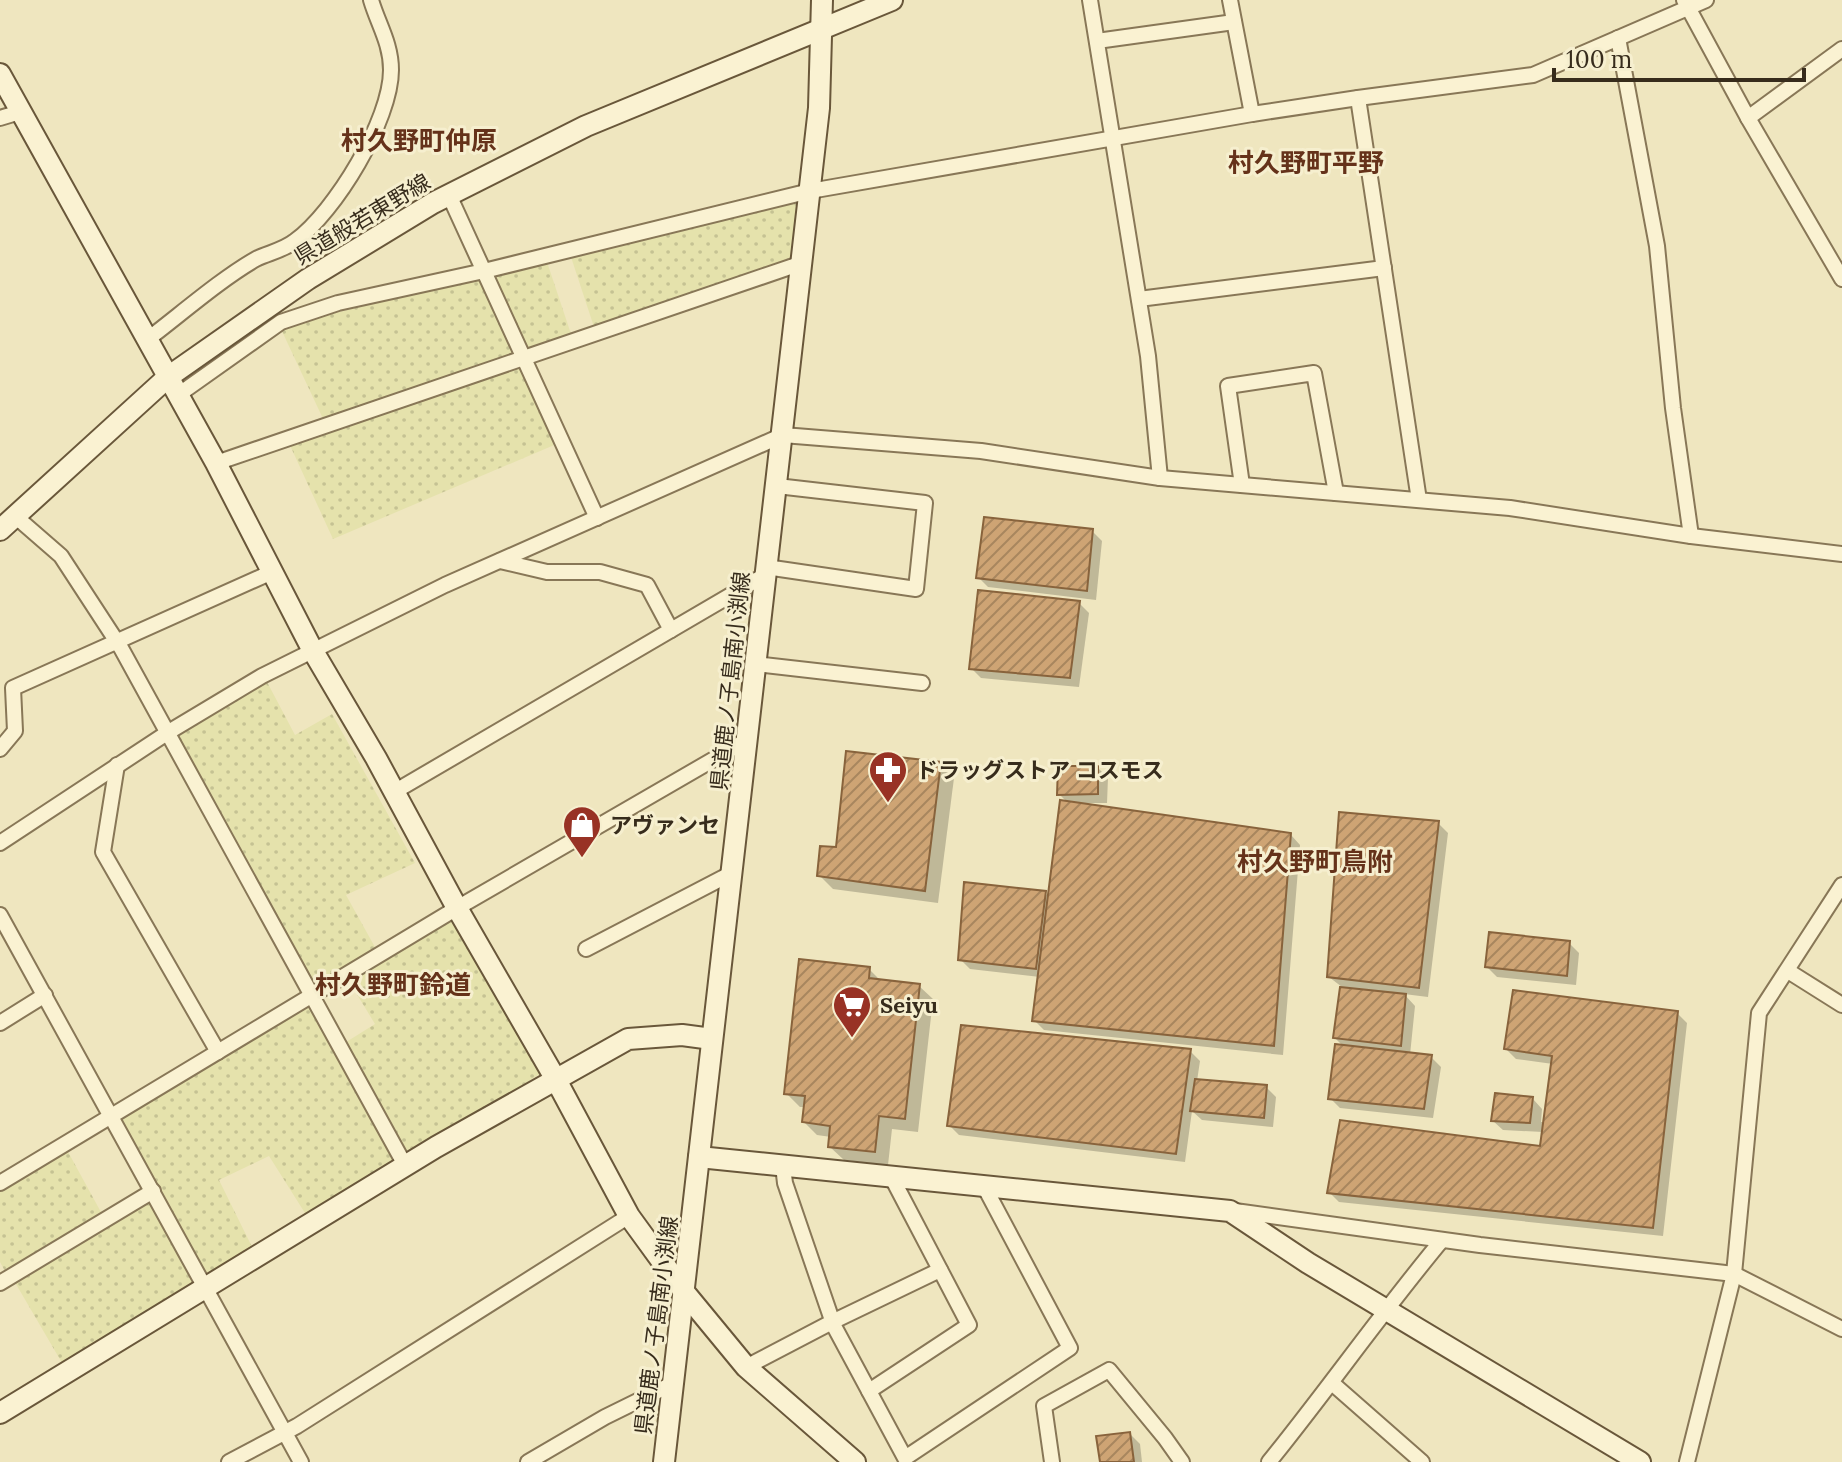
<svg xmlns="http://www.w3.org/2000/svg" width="1842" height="1462" font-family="Lora,'Noto Sans JP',serif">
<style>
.farmland{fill:url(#farmland-dots)}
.shadow{fill:#0003}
.building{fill:url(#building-hatch);stroke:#88633c;stroke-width:2}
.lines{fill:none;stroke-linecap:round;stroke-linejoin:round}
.street-casing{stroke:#887757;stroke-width:18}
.secondary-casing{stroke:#69573a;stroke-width:24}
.street{stroke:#faf2d2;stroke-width:14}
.secondary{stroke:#faf2d2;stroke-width:20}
.labels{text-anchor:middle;stroke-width:6;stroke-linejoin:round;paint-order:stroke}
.street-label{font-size:22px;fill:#372c1c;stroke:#f6efcf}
.poi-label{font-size:22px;font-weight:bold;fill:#372c1c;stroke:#f6efcf;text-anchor:start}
.quarter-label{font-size:26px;font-weight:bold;fill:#65321a;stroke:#f6efcf}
</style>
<defs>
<pattern id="farmland-dots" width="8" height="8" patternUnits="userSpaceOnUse" patternTransform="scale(2)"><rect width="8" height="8" fill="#e5e2ac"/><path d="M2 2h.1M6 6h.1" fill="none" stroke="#c5c293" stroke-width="1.8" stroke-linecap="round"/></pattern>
<pattern id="building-hatch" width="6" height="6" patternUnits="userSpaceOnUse" patternTransform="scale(2)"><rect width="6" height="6" fill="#cea474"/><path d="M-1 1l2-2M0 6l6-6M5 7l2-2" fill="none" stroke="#a8865e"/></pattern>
</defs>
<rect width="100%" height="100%" fill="#efe6bf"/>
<!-- farmland -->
<g class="farmland">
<path d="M806,195L798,260L595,330L570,254Z"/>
<path d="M546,259L572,337L525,354L489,273Z"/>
<path d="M482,276L520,356L325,423L280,327Z"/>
<path d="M522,361L559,443L333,539L288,441Z"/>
<path d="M266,680L295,735L332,714L415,863L346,895L376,949L313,989L174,734Z"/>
<path d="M455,916L544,1071L408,1161L343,1044L375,1024L347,978Z"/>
<path d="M310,999L401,1165L310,1221L269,1156L219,1180L256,1255L207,1283L116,1118Z"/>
<path d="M67,1150L102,1214L6,1273L0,1262V1190Z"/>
<path d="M150,1198L199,1286L65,1368L13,1279Z"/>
</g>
<!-- shadow -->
<g class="shadow">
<path d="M1092,531L1102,541L1096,600L988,587L978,577Z"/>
<path d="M1079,603L1089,613L1079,687L981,678L971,668Z"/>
<path d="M940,764L954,778L938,903L833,889L819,875Z"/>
<path d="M1098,768L1108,778L1107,803H1087V806L1291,835L1300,845L1283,1055L1044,1030L1034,1020L1040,977L970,969L960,959L1045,893L1050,898L1068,803L1059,794Z"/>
<path d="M1438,823L1448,833L1428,997L1404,994L1415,1006L1410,1055L1431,1057L1441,1067L1433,1118L1340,1108L1330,1098L1344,1047L1335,1038L1342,987L1329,977Z"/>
<path d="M1569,943L1579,953L1576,985L1497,977L1487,967Z"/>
<path d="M869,969L882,982L919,986L933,999L918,1132L892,1129L888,1165L844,1160L830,1147L831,1137L817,1135L804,1122L805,1107H800L786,1093Z"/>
<path d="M1677,1013L1687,1023L1663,1236L1339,1202L1329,1192L1541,1148L1543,1132L1503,1130L1493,1121L1533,1099L1542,1109L1541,1122H1545L1553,1064L1516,1059L1506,1049Z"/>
<path d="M1190,1051L1200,1061L1197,1081L1266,1087L1276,1097L1273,1127L1202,1120L1192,1111L1185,1162L959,1135L949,1125Z"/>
<path d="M1130,1434L1140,1444L1142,1462H1102Z"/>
</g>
<!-- building -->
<g class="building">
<path d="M984,517L1093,529L1087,591L976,578Z"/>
<path d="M978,590L1080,601L1070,678L969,669Z"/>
<path d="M846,751L941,762L925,891L817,876L820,846L836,847Z"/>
<path d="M1058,766H1098V794L1057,795Z"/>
<path d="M1060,800L1291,833L1274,1046L1032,1021Z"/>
<path d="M1339,812L1439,821L1419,988L1327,977Z"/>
<path d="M964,882L1046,891L1036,969L958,960Z"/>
<path d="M1489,932L1570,941L1567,976L1485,967Z"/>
<path d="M799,959L870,967L869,978L920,984L905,1119L879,1116L875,1152L828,1147L830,1126L802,1122L805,1096L784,1094Z"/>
<path d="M1340,987L1406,994L1401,1046L1333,1038Z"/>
<path d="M1513,990L1678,1011L1653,1228L1327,1193L1340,1120L1540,1146L1552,1056L1504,1049Z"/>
<path d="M961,1025L1191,1049L1176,1154L947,1126Z"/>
<path d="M1335,1044L1432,1055L1424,1109L1328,1099Z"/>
<path d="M1195,1079L1267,1085L1264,1118L1190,1111Z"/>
<path d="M1495,1093L1533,1097L1530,1123L1491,1121Z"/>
<path d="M1130,1432L1134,1462H1100L1096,1436Z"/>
</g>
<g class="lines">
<!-- street casing -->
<g class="street-casing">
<g id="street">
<path d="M1090,0L1148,356L1160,478"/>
<path d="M1230,0L1252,114"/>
<path d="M1684,0L1748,118L1842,279"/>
<path d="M1618,38L1657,246L1673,408L1691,536"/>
<path d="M1097,41L1234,22"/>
<path d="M1358,98L1419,500"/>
<path d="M0,118L20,112"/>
<path d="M1748,118L1842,49"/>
<path d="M449,195L597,518"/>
<path d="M1139,299L1384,268"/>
<path d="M148,339C181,314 221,279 256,259C268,253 284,250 295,241C335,212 391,120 391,70C391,43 378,24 371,0"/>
<path d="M178,395L281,322L338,303L484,271L810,191L1252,114L1358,98L1533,75L1706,0"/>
<path d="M216,463L802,263"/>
<path d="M1242,485L1228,386L1314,373L1336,493"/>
<path d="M15,516L61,556L121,648L406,1167"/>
<path d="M500,561L547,572H600L647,585L671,630"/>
<path d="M766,567L916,589L925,503L777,486"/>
<path d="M755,664L922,683"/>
<path d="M0,749L15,731L13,688L272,572"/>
<path d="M117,765L103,852L218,1052"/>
<path d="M394,792L765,575"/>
<path d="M0,843L167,733L262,676L445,585L783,435L981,451L1160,478L1510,508L1691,536L1842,554"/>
<path d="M0,915L301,1462"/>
<path d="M586,949L732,873"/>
<path d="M1788,971L1842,1005"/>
<path d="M0,1023L45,995"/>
<path d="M783,1166L785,1183L834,1326L905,1458L1070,1348L984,1186"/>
<path d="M0,1183L457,908L747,740"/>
<path d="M1235,1211L1480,1245L1734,1274L1842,1329"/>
<path d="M0,1283L153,1191"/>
<path d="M746,1367L832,1322L940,1270"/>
<path d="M1332,1383L1422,1462"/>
<path d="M869,1391L969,1325L891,1176"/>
<path d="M229,1462L297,1426L629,1216"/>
<path d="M528,1462L605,1417L674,1383"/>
<path d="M1052,1462L1044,1406L1109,1370L1165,1438L1182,1462"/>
<path d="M1269,1462C1328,1389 1382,1312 1442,1240"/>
<path d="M1687,1462L1734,1274L1759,1013L1842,885"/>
</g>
</g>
<!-- secondary casing -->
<g class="secondary-casing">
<g id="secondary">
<path d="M0,74L216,463L313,651L376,758L457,908L555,1078L629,1216L685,1293L746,1367L855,1462"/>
<path d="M0,530L168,377L308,279L433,203L586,126L892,0"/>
<path d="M699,1157L1230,1211L1308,1263L1640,1462"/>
<path d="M0,1413L436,1147L628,1039L682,1035L712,1039"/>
<path d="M664,1462L819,108L822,0"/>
</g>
</g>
<!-- street -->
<use href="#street" class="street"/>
<!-- secondary -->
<use href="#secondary" class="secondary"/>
</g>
<!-- icons -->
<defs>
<g id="pharmacy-pin" transform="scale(2)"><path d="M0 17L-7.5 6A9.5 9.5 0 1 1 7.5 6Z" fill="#983225" stroke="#f6efcf"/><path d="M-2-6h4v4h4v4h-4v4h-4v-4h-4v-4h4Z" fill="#fff"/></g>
<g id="shop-pin" transform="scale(2)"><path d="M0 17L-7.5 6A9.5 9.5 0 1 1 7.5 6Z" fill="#983225" stroke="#f6efcf"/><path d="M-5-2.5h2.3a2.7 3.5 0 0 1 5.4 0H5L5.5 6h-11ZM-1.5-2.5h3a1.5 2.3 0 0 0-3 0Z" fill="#fff"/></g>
<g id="supermarket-pin" transform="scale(2)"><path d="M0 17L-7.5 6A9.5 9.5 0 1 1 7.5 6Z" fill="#983225" stroke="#f6efcf"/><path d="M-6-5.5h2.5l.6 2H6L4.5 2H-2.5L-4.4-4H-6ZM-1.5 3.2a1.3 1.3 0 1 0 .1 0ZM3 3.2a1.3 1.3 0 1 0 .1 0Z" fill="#fff"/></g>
</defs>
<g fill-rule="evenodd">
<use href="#pharmacy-pin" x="888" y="770"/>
<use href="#shop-pin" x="582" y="825"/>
<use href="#supermarket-pin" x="852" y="1005"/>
</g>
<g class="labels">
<!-- street labels -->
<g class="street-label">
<text transform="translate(362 219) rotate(-31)" y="8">県道般若東野線</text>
<text transform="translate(730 681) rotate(-84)" y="8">県道鹿ノ子島南小渕線</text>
<text transform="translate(656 1325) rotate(-83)" y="8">県道鹿ノ子島南小渕線</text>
</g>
<!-- poi labels -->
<g class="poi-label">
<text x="916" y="778">ドラッグストア コスモス</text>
<text x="610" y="833">アヴァンセ</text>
<text x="880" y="1013">Seiyu</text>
</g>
<!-- quarter labels -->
<g class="quarter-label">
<text x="419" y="150">村久野町仲原</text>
<text x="1306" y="172">村久野町平野</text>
<text x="1315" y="871">村久野町鳥附</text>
<text x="393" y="994">村久野町鈴道</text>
</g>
</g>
<!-- scale -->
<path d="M1554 68v12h250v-12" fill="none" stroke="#372c1c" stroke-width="4"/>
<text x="1566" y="68" font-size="24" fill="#372c1c" stroke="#f6efcf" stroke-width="6" paint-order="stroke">100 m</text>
</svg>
